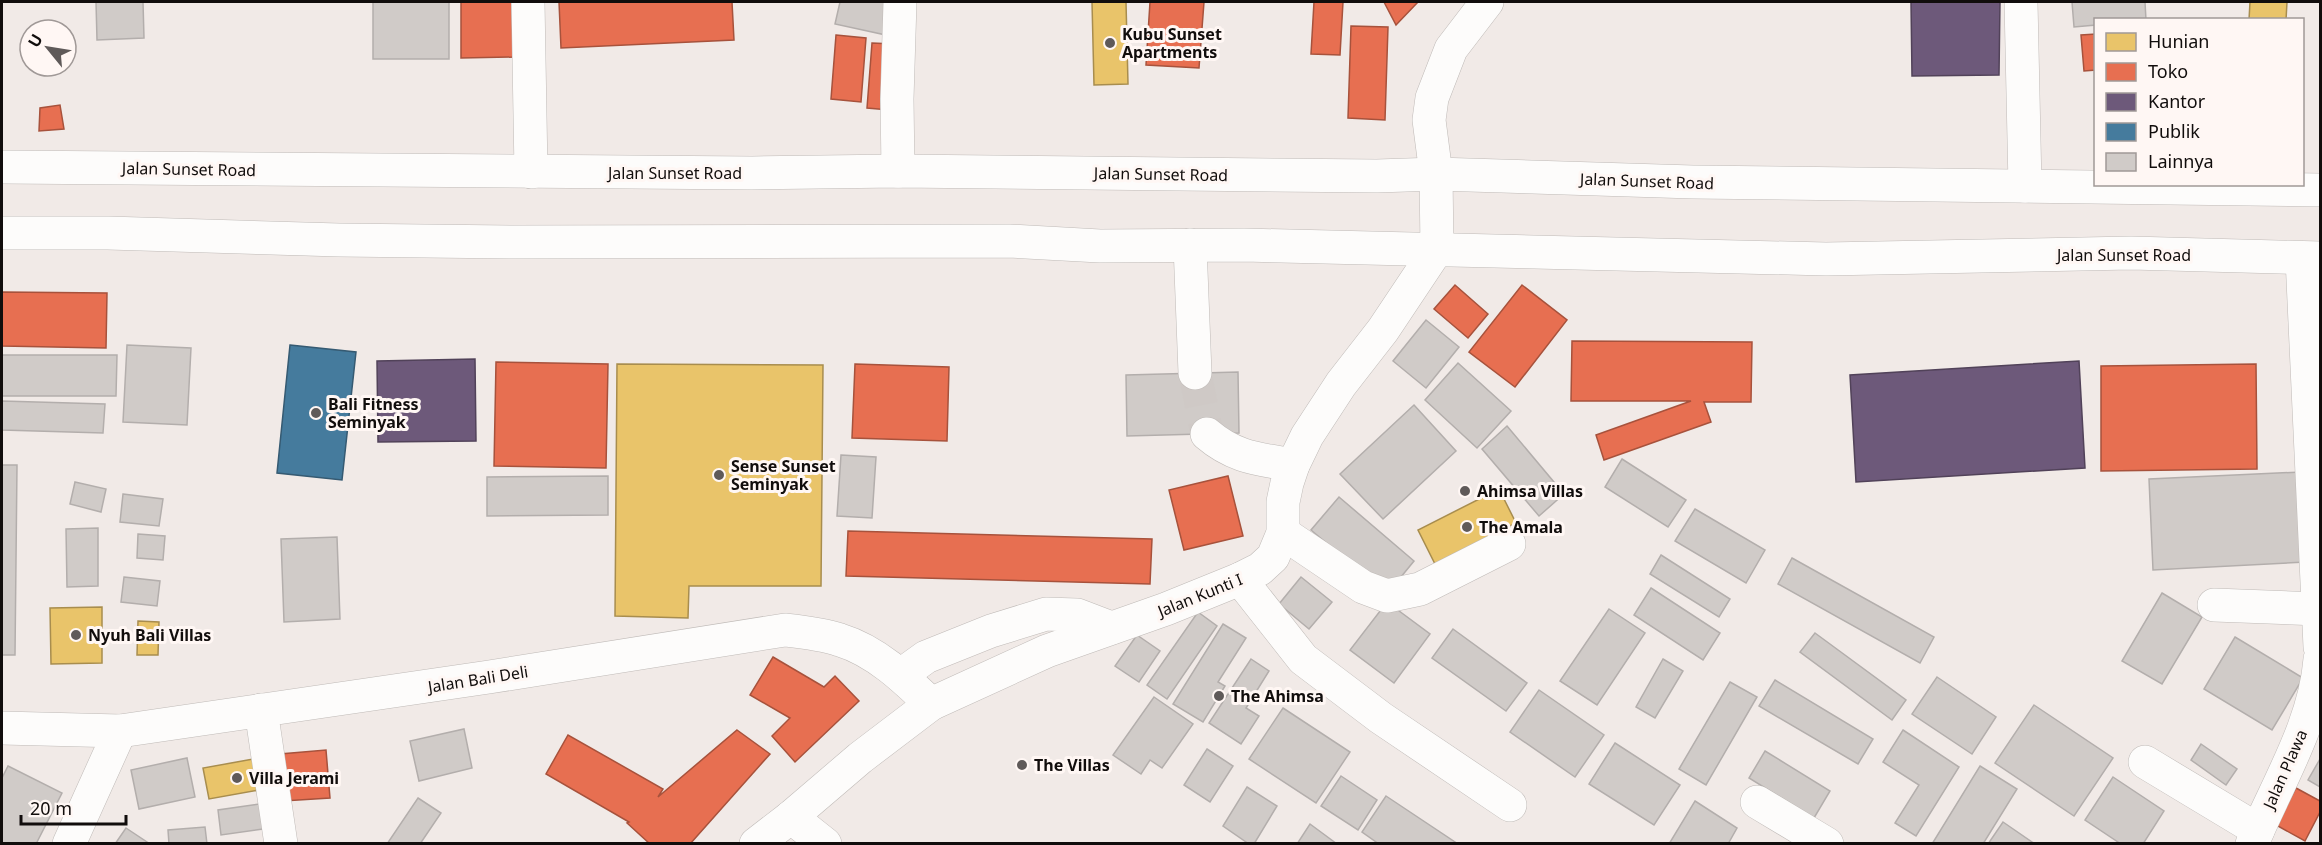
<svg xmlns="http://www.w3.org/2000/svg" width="2322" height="845" font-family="'Noto Sans',sans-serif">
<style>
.homes{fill:#e9c46a;stroke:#a88d4e;stroke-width:1.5}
.shops{fill:#e76f51;stroke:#a7523c;stroke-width:1.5}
.offices{fill:#6d597a;stroke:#514259;stroke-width:1.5}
.public{fill:#457b9d;stroke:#355a72;stroke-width:1.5}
.building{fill:#d0cbc8;stroke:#b3aeac;stroke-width:1.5}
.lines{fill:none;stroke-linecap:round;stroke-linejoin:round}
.minor-tunnel{stroke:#cfc9c6;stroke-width:33;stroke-dasharray:33 16;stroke-linecap:butt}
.minor-casing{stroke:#bfbab7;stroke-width:34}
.highway-casing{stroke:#bfbab7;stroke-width:34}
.minor{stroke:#fdfcfb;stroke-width:33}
.highway{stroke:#fdfcfb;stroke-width:33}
.poi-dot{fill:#5f5a59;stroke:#fff7f4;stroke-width:2}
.labels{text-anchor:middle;stroke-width:6;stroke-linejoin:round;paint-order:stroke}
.poi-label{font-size:16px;font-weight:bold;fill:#110d0c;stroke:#fff7f4;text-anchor:start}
.street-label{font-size:16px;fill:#110d0c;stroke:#fff7f4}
</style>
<rect width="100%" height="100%" fill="#f1eae7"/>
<!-- homes -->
<g class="homes">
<path d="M1092,2H1126L1128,84L1094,85Z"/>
<path d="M2250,2H2287L2286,20H2249Z"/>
<path d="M617,364L823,365L821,586H689L688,618L615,616Z"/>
<path d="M1499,489L1516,523L1435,564L1418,530Z"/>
<path d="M102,607V663L51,664L50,608Z"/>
<path d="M138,621L159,622L158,655H137Z"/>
<path d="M265,757L270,788L209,799L203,768Z"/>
</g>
<!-- shops -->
<g class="shops">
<path d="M461,2H515V57L461,58Z"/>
<path d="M559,2H732L734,40L561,48Z"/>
<path d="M1150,2H1204L1199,68L1146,65Z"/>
<path d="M1314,2H1343L1340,55L1311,54Z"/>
<path d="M1384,2H1418L1396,25Z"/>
<path d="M1351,26L1388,27L1385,120L1348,118Z"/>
<path d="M2096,34V70L2084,71L2081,35Z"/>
<path d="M836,35L866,38L861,102L831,99Z"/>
<path d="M872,43L893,44L889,110L867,108Z"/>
<path d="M60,105L64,129L39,131L40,108Z"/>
<path d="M1455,285L1488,314L1468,338L1434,309Z"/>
<path d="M1522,285L1567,320L1515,387L1469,352Z"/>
<path d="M2,292L107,293L106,348L2,346Z"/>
<path d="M1572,341L1752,342L1751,402H1704L1711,422L1604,460L1596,435L1691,401H1571Z"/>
<path d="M496,362L608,364L606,468L494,466Z"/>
<path d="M855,364L949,367L947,441L852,438Z"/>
<path d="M2256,364L2257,469L2101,471V366Z"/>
<path d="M1228,476L1243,536L1184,550L1169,490Z"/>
<path d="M848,531L1152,539L1150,584L846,576Z"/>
<path d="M773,657L824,687L835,676L859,701L795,762L772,736L790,718L750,695Z"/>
<path d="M737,730L770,754L690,844H650L627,823L629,822L546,774L568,735L663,789L658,797Z"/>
<path d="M326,750L330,798L283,801L280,754Z"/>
<path d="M2296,788L2320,801V812L2305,841L2276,825Z"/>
</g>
<!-- offices -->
<g class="offices">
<path d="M1911,2H2000L1999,75L1912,76Z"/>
<path d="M475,359L476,441L378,442L377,361Z"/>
<path d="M2079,361L2085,468L1856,482L1850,375Z"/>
</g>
<!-- public -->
<path class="public" d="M290,345L356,352L342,480L277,473Z"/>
<!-- building -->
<g class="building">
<path d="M96,2H143L144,38L97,40Z"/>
<rect x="373" y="2" width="76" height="57"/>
<path d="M840,2H894L886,35L835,24Z"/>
<path d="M2072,2H2145L2146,20H2096V25L2074,27Z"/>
<path d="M1426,320L1459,347L1426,388L1393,361Z"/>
<path d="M127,345L191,348L187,425L123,422Z"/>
<path d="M2,355H117L116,396H2Z"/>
<path d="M1458,363L1511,411L1477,448L1425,400Z"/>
<path d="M1238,372L1239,433L1127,436L1126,375Z"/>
<path d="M2,401L105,404L103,433L2,430Z"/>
<path d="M1414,405L1456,451L1383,519L1340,474Z"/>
<path d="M1507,426L1564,494L1539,516L1482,449Z"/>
<path d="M841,455L876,457L872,518L837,516Z"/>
<path d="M1622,459L1686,500L1668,527L1605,487Z"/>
<path d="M2,465H17L15,655H2Z"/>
<path d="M2301,472L2305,562L2153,570L2149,479Z"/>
<path d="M608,476V515L487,516V477Z"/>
<path d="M75,482L106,489L101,512L70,504Z"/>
<path d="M123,494L163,499L159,526L120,522Z"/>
<path d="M1339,497L1414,561L1387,594L1311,530Z"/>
<path d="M1695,509L1765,550L1746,583L1675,541Z"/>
<path d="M98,528V586L67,587L66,529Z"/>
<path d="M138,534L165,536L163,560L137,558Z"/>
<path d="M337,537L340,619L284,622L281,539Z"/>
<path d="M1661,555L1730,599L1719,617L1650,574Z"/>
<path d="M1792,558L1934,637L1920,663L1778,584Z"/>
<path d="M124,577L160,581L157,606L121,602Z"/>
<path d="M1301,577L1332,602L1309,629L1279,604Z"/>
<path d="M1651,588L1720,633L1703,660L1634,615Z"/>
<path d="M2162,593L2202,617L2162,684L2122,661Z"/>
<path d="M1387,602L1430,634L1394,683L1350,650Z"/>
<path d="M1609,609L1645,633L1597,705L1560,681Z"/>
<path d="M1198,612L1217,626L1167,699L1147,685Z"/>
<path d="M1223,624L1246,638L1218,682L1225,686L1203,722L1173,704Z"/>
<path d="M1453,629L1527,683L1506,711L1432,658Z"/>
<path d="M1815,633L1906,700L1892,720L1800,652Z"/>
<path d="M1137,635L1160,651L1139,682L1115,666Z"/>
<path d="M2235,637L2303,678L2272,730L2204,689Z"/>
<path d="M1251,659L1269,671L1246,708L1259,716L1241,744L1209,723Z"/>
<path d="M1663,659L1683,671L1655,718L1636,707Z"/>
<path d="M1937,677L1996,717L1972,754L1912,714Z"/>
<path d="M1775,680L1873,739L1858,764L1759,706Z"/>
<path d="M1730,682L1757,697L1706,785L1679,769Z"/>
<path d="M1539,690L1604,735L1575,777L1510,732Z"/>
<path d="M1154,697L1193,724L1162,768L1150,760L1141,774L1113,755Z"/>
<path d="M2034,705L2113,758L2074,816L1995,763Z"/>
<path d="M1283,708L1350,752L1316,803L1249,759Z"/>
<path d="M464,729L472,768L419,781L410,741Z"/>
<path d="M1903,730L1959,767L1916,836L1895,823L1919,785L1883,762Z"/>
<path d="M1615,743L1680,785L1654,825L1589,784Z"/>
<path d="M2201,744L2237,769L2226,785L2191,760Z"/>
<path d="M1207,749L1233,766L1210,802L1184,785Z"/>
<path d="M1765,751L1830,791L1814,818L1749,778Z"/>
<path d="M187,758L195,797L139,809L131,770Z"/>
<path d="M2320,759V787L2308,780Z"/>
<path d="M8,766L62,793L36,844H2V778Z"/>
<path d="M1980,766L2017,789L1983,844H1932Z"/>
<path d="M1341,776L1377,800L1358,830L1321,806Z"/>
<path d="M2113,777L2164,811L2143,844H2121L2085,820Z"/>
<path d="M1247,787L1277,806L1254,844H1249L1223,826Z"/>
<path d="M1386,796L1458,844H1379L1362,832Z"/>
<path d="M418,798L441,813L420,844H387Z"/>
<path d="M1695,801L1737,828L1728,844H1669Z"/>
<path d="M274,802L277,827L221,835L218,810Z"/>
<path d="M2003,822L2035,844H1988Z"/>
<path d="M1310,824L1337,844H1297Z"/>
<path d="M205,827L207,844H169L168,830Z"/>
<path d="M126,828L150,844H115Z"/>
</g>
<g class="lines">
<!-- minor-tunnel -->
<path class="minor-tunnel" d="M1195,373L1207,434"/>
<!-- minor casing -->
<g class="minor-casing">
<g id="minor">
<path d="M528,2L531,172"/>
<path d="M2021,2L2025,186"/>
<path d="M898,171L897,99L900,2"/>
<path d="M1190,245L1195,373"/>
<path d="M2302,258L2320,647"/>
<path d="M1207,434C1235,458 1259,459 1293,465"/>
<path d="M1283,533L1363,587L1387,596L1420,589L1509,544"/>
<path d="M1240,579L1303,659L1381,718L1510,805"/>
<path d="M2214,605L2319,609"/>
<path d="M901,675L926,657L991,631L1046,614L1077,615L1111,628"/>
<path d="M261,710L281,844"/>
<path d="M2,728L120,731L489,677L785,630C803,632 822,634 840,640C876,651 905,679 931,704"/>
<path d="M2145,762L2258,830"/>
<path d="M1757,802L1827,844"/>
<path d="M791,817L825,844"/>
<path d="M69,844L120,731"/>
<path d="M756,844L791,817L860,758L931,704L1047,651L1166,609L1240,579L1260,569L1273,557L1283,533V502L1287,483L1293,465L1307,436L1341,384L1383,330L1437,249L1436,174L1429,120L1432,98L1451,49L1487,2"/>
<path d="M2252,844C2277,784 2315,724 2320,659"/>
</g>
</g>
<!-- highway casing -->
<g class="highway-casing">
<g id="highway">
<path d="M2,167L752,173L898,171L1377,176L1436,174L1693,182L2320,190"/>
<path d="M2,233H108L339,240L512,242L1009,241L1100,246L1244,245L1826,259L2131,253L2320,258"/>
</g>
</g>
<!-- minor -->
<use href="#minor" class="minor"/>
<!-- highway -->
<use href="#highway" class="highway"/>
</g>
<!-- markers -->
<g class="poi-dot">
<circle cx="1110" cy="43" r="6"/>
<circle cx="316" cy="413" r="6"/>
<circle cx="719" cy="475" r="6"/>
<circle cx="1465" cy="491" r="6"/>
<circle cx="1467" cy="527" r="6"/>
<circle cx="76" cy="635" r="6"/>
<circle cx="1219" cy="696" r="6"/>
<circle cx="1022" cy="765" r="6"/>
<circle cx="237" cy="778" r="6"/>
</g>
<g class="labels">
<!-- poi labels -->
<g class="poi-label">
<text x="1122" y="40">Kubu Sunset<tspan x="1122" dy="18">Apartments</tspan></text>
<text x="328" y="410">Bali Fitness<tspan x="328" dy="18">Seminyak</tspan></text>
<text x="731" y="472">Sense Sunset<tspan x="731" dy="18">Seminyak</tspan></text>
<text x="1477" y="497">Ahimsa Villas</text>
<text x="1479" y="533">The Amala</text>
<text x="88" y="641">Nyuh Bali Villas</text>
<text x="1231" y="702">The Ahimsa</text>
<text x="1034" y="771">The Villas</text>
<text x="249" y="784">Villa Jerami</text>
</g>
<!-- street labels -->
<g class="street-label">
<text transform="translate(189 169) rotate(1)" y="6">Jalan Sunset Road</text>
<text x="675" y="179">Jalan Sunset Road</text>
<text transform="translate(1161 174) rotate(1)" y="6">Jalan Sunset Road</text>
<text transform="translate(1647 181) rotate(2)" y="6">Jalan Sunset Road</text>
<text x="2124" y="261">Jalan Sunset Road</text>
<text transform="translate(1200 595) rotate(-22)" y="6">Jalan Kunti I</text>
<text transform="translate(478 679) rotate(-9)" y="6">Jalan Bali Deli</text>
<text transform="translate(2285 769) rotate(-66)" y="6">Jalan Plawa</text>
</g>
</g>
<!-- border -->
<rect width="2322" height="845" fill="none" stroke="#110d0c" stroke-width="6"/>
<!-- legend -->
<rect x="2094" y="18" width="210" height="168" fill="#fff7f4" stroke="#a09997" stroke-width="1.5"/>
<rect x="2106" y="33" width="30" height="18" fill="#e9c46a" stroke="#a09997" stroke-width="1.5"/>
<text x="2148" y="48" font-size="18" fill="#110d0c">Hunian</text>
<rect x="2106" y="63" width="30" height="18" fill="#e76f51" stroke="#a09997" stroke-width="1.5"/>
<text x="2148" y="78" font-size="18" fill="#110d0c">Toko</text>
<rect x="2106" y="93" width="30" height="18" fill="#6d597a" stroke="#a09997" stroke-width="1.5"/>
<text x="2148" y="108" font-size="18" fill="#110d0c">Kantor</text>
<rect x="2106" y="123" width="30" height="18" fill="#457b9d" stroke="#a09997" stroke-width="1.5"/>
<text x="2148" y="138" font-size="18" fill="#110d0c">Publik</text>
<rect x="2106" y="153" width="30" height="18" fill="#d0cbc8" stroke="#a09997" stroke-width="1.5"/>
<text x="2148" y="168" font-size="18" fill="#110d0c">Lainnya</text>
<!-- north arrow -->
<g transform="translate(48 48) rotate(300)"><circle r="28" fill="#fff7f4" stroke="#a09997" stroke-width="1.5"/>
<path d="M0-4.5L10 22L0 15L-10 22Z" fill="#5f5a59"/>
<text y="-9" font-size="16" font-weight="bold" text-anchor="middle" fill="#110d0c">U</text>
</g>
<!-- scale -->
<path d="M21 815v9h105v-9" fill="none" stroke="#110d0c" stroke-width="3"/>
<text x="30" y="815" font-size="18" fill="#110d0c" stroke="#fff7f4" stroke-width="4.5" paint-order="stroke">20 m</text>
</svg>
